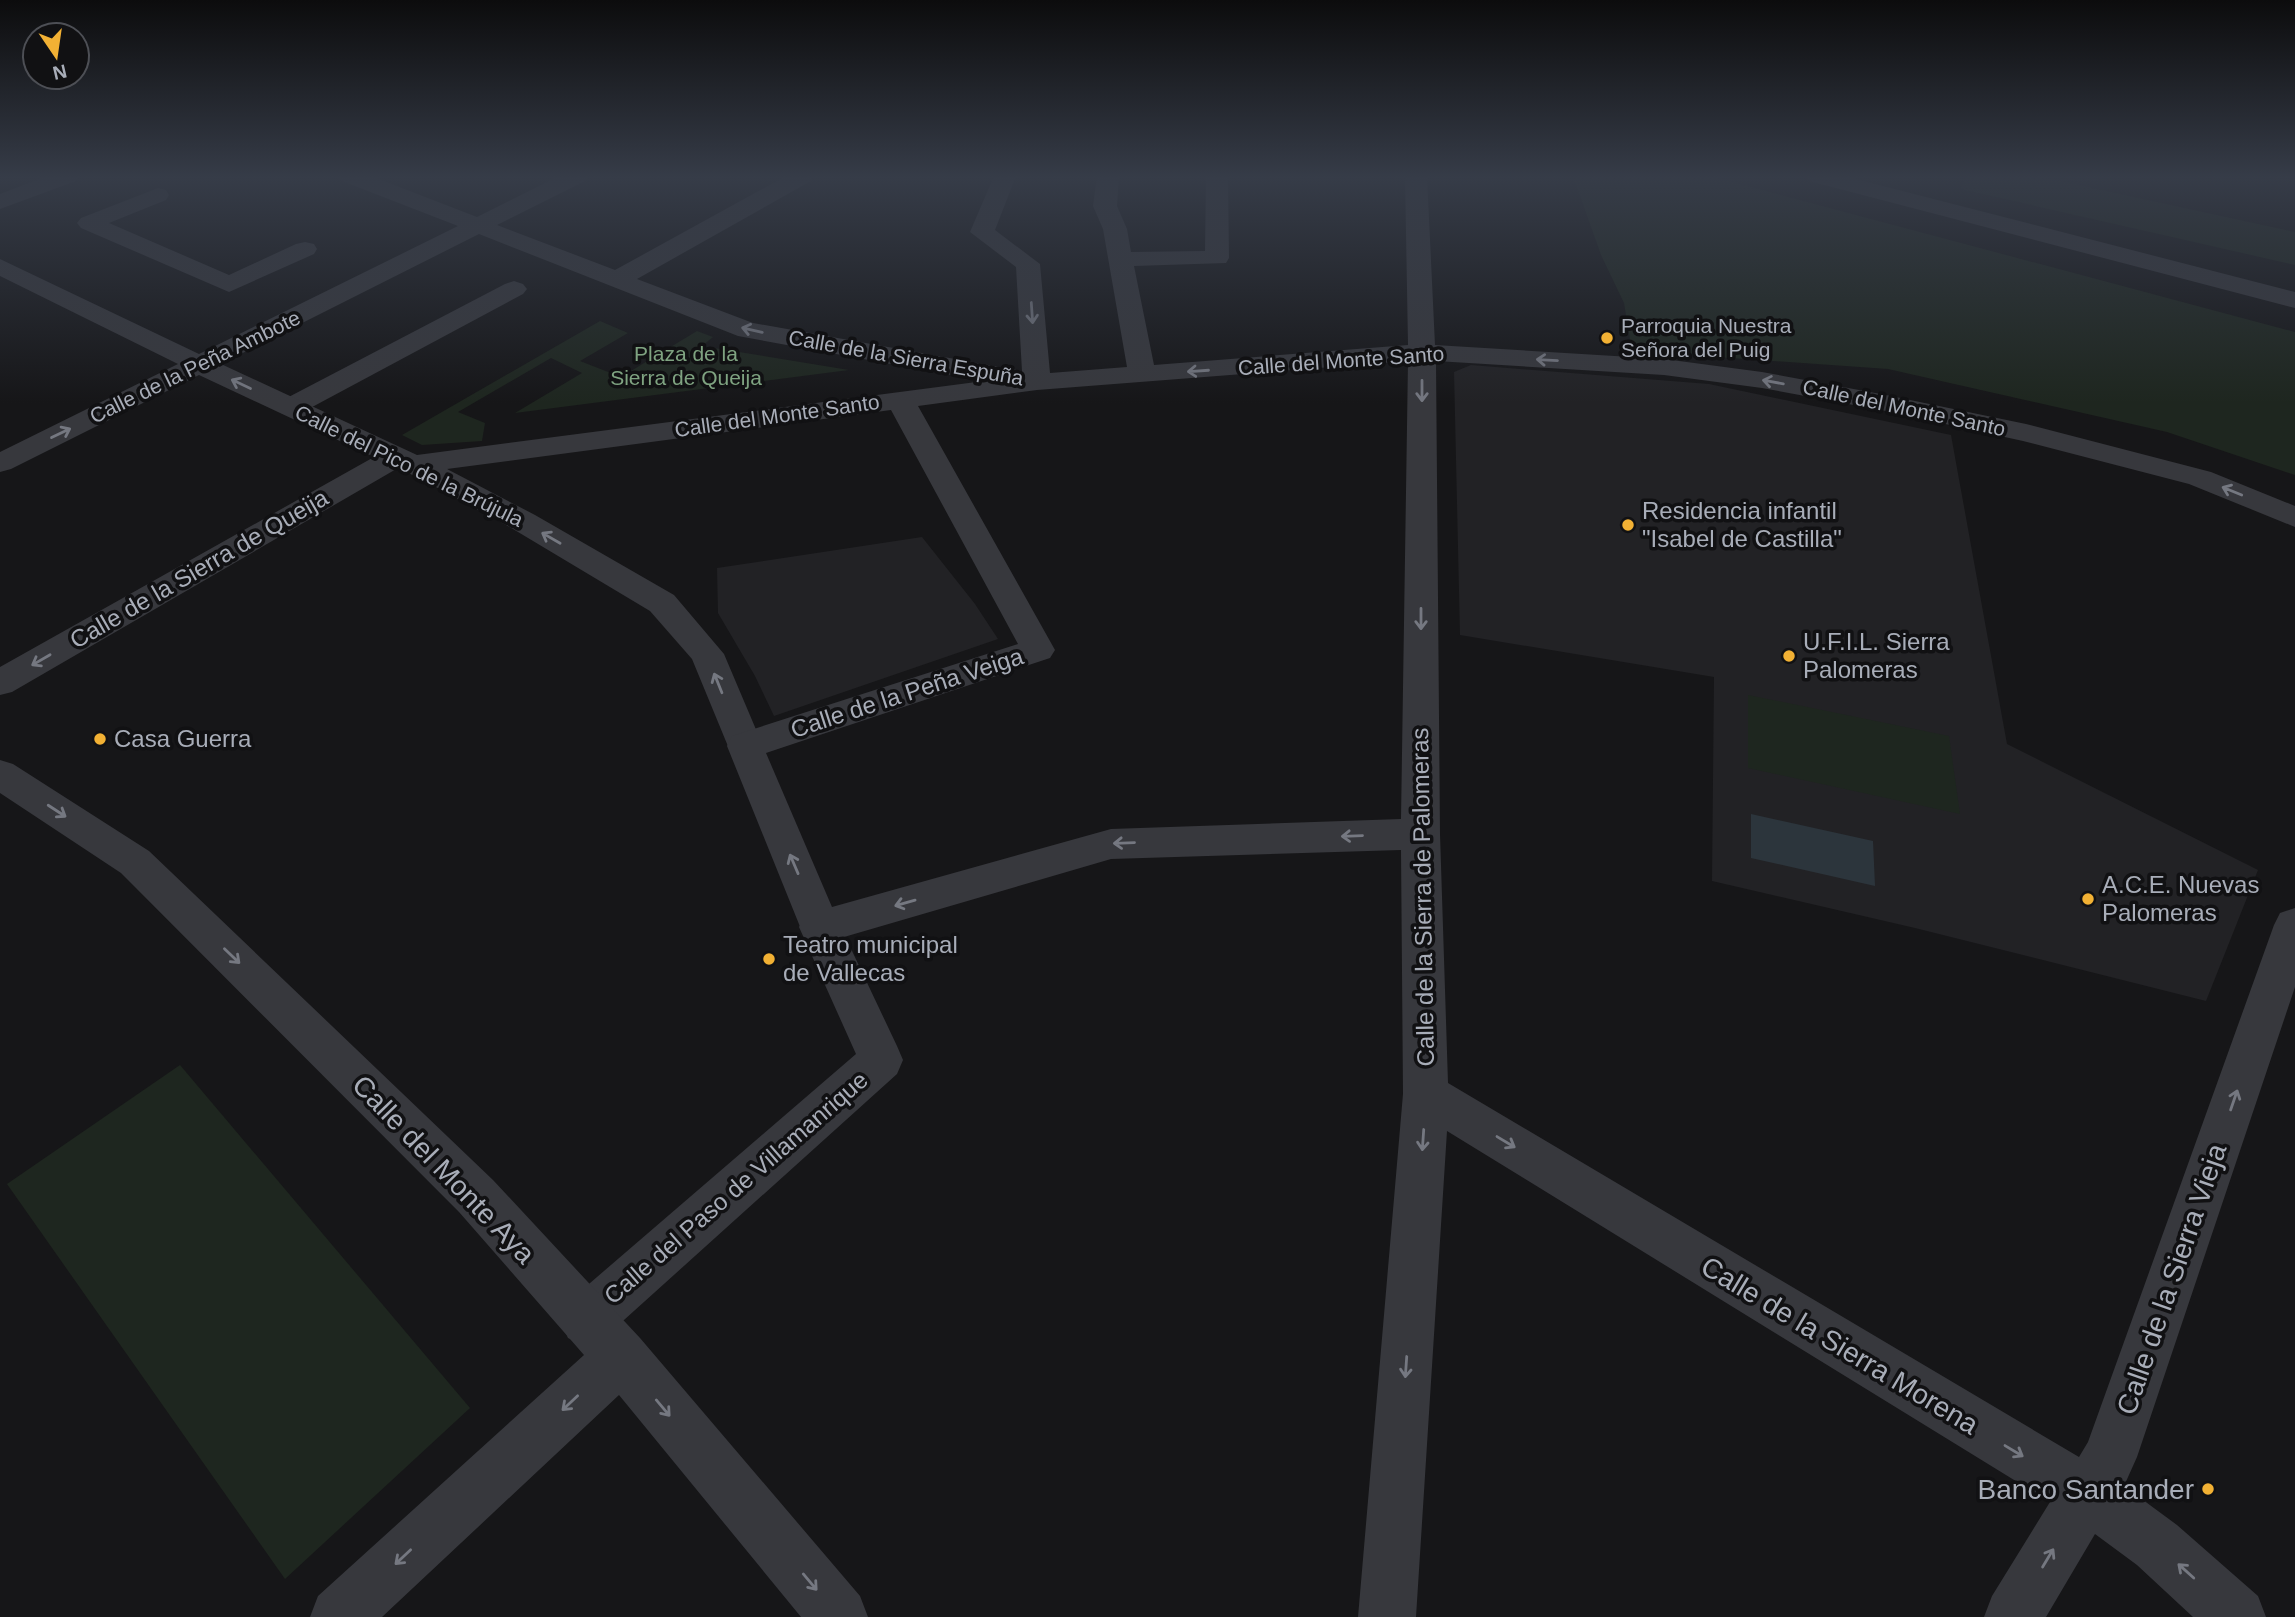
<svg xmlns="http://www.w3.org/2000/svg" width="2295" height="1617" font-family="Arial,sans-serif">
<style>
.built{fill:#222225}
.green{fill:#1e261f}
.water{fill:#2c353c}
.lines{fill:none;stroke-linecap:round;stroke-linejoin:round}
.pedestrian{fill:#37383d;fill-rule:evenodd}
.minor{fill:#37383d;fill-rule:evenodd}
.oneway{stroke:#757881}
.poi-dot{fill:#f2b134;stroke:#111113;stroke-width:2.5}
.labels{text-anchor:middle;stroke-width:7;stroke-linejoin:round;paint-order:stroke}
.far-poi-label{font-size:21px;fill:#a8adb8;stroke:#111113;text-anchor:start}
.far-park-label{font-size:21px;fill:#7fa381;stroke:#111113}
.far-street-label{font-size:21px;fill:#a8adb8;stroke:#111113}
.poi-label{font-size:24px;fill:#a8adb8;stroke:#111113;text-anchor:start}
.street-label{font-size:24px;fill:#a8adb8;stroke:#111113}
.near-street-label{font-size:28px;fill:#a8adb8;stroke:#111113}
.near-poi-label{font-size:28px;fill:#a8adb8;stroke:#111113;text-anchor:end}
</style>
<rect width="100%" height="100%" fill="#161618"/>
<!-- built -->
<g class="built">
<path d="M1471,365L1709,384L1951,435L2007,744L2258,870L2206,1001L1915,928L1712,881L1714,677L1460,635L1454,372Z"/>
<path d="M922,537L975,604L998,639L774,716L755,676L718,613L717,568Z"/>
</g>
<!-- green -->
<g class="green">
<path d="M1573,176H1710L2295,332V475L2167,432L1888,369L1632,351L1624,303L1601,255Z"/>
<path d="M1964,176H2037L2295,232V265L1961,189Z"/>
<path d="M600,321L628,333L580,361L621,377L697,331L713,337L702,346L849,370L515,413L582,373L551,358L458,412L485,423L482,441L422,445L402,435Z"/>
<path d="M1748,695L1949,736L1960,814L1748,768Z"/>
<path d="M180,1065L470,1408L285,1579L7,1184Z"/>
</g>
<!-- water -->
<path class="water" d="M1751,814L1873,841L1875,886L1751,858Z"/>
<g class="lines">
<!-- pedestrian -->
<g class="pedestrian">
<path d="M158,188L166,190L169,195L166,200L109,223L229,275L296,244L305,242L314,244L317,249L314,254L229,292L81,228L77,223L81,218Z"/>
<path d="M514,281L523,284L527,289L523,294L301,413L291,416L281,413L277,407L281,401L505,284Z"/>
<path d="M436,466L447,469L535,515L674,595L724,654L763,746L758,756L745,760L732,756L692,659L650,611L513,529L425,481L421,475L425,469Z"/>
<path d="M820,910L835,915L897,1046L903,1060L897,1074L604,1338L586,1346L568,1338L560,1320L568,1302L856,1054L799,927L805,915Z"/>
</g>
<!-- minor -->
<g class="minor">
<path d="M47,176H79L76,181L0,209V194Z"/>
<path d="M339,176H371L477,217L559,176H588L585,181L497,225L615,270L786,176H814L811,181L637,279L753,323L1022,371L1016,267L970,232L994,176H1016L995,230L1040,264L1050,373L1127,367L1103,229L1093,206L1097,176H1119L1117,206L1127,229L1131,252L1205,251L1206,176H1228L1229,258L1226,263L1134,266L1154,365L1408,345L1405,176H1427L1435,345L1664,359L1762,372L1886,395L2026,424L2211,472L2295,506V527L2189,484L2023,441L1886,411L1762,388L1664,375L1436,361L1440,834L1448,1083L2079,1457L2088,1442L2274,925L2280,913L2295,908V987L2137,1457L2124,1486L2177,1525L2258,1596L2266,1617H2193L2137,1565L2095,1534L2046,1617H1984L1992,1596L2050,1502L1447,1131L1416,1617H1358L1403,1094L1401,850L1111,859L820,944L805,939L727,746L732,736L1018,644L891,410L447,469L451,475L447,481L436,484L425,481L398,468L12,692L0,695V667L374,457L199,375L11,469L0,472V452L178,364L0,276V259L199,354L458,226L342,181ZM479,234L738,336L984,381L417,455L221,364ZM1408,361L1401,819L1111,829L832,907L766,753L1050,658L1055,650L918,406L1037,390Z"/>
<path d="M1806,176H1844L2295,292V308L1809,181Z"/>
<path d="M0,760L13,764L149,851L493,1180L640,1338L860,1596L868,1617H801L619,1395L382,1617H310L318,1596L584,1355L459,1212L121,873L0,793Z"/>
</g>
</g>
<!-- one-way arrows -->
<defs><path id="oneway-shaft" d="M-6 0H5M1.5-3L5.5 0L1.5 3" fill="none" stroke-width="1.6" stroke-linecap="round" stroke-linejoin="round" transform="scale(1.75)"/></defs>
<g class="oneway">
<use href="#oneway-shaft" transform="translate(1032 313) rotate(86)"/>
<use href="#oneway-shaft" transform="translate(752 330) rotate(-167)"/>
<use href="#oneway-shaft" transform="translate(1547 360) rotate(-177)"/>
<use href="#oneway-shaft" transform="translate(1198 371) rotate(176)"/>
<use href="#oneway-shaft" transform="translate(1773 382) rotate(-170)"/>
<use href="#oneway-shaft" transform="translate(241 384) rotate(-155)"/>
<use href="#oneway-shaft" transform="translate(1422 391) rotate(90)"/>
<use href="#oneway-shaft" transform="translate(61 433) rotate(-26)"/>
<use href="#oneway-shaft" transform="translate(2232 491) rotate(-158)"/>
<use href="#oneway-shaft" transform="translate(551 538) rotate(-150)"/>
<use href="#oneway-shaft" transform="translate(1421 619) rotate(90)"/>
<use href="#oneway-shaft" transform="translate(41 660) rotate(150)"/>
<use href="#oneway-shaft" transform="translate(718 683) rotate(-112)"/>
<use href="#oneway-shaft" transform="translate(57 811) rotate(33)"/>
<use href="#oneway-shaft" transform="translate(1352 836) rotate(178)"/>
<use href="#oneway-shaft" transform="translate(1124 843) rotate(178)"/>
<use href="#oneway-shaft" transform="translate(794 864) rotate(-113)"/>
<use href="#oneway-shaft" transform="translate(905 903) rotate(164)"/>
<use href="#oneway-shaft" transform="translate(232 956) rotate(44)"/>
<use href="#oneway-shaft" transform="translate(2234 1100) rotate(-71)"/>
<use href="#oneway-shaft" transform="translate(1423 1140) rotate(94)"/>
<use href="#oneway-shaft" transform="translate(1506 1142) rotate(31)"/>
<use href="#oneway-shaft" transform="translate(1406 1367) rotate(94)"/>
<use href="#oneway-shaft" transform="translate(570 1403) rotate(137)"/>
<use href="#oneway-shaft" transform="translate(663 1408) rotate(50)"/>
<use href="#oneway-shaft" transform="translate(2014 1451) rotate(31)"/>
<use href="#oneway-shaft" transform="translate(403 1557) rotate(137)"/>
<use href="#oneway-shaft" transform="translate(2048 1558) rotate(-59)"/>
<use href="#oneway-shaft" transform="translate(2186 1571) rotate(-138)"/>
<use href="#oneway-shaft" transform="translate(810 1582) rotate(50)"/>
</g>
<!-- sky -->
<linearGradient id="sky" x2="0" y2="1"><stop stop-color="#0c0c0d"/><stop offset="0.44" stop-color="#363c48"/><stop offset="1" stop-color="#363c48" stop-opacity="0"/></linearGradient>
<rect width="2295" height="403" fill="url(#sky)"/>
<!-- markers -->
<g class="poi-dot">
<circle cx="1607" cy="338" r="7"/>
<circle cx="1628" cy="525" r="7"/>
<circle cx="1789" cy="656" r="7"/>
<circle cx="100" cy="739" r="7"/>
<circle cx="2088" cy="899" r="7"/>
<circle cx="769" cy="959" r="7"/>
<circle cx="2208" cy="1489" r="7"/>
</g>
<g class="labels">
<!-- far-poi labels -->
<g class="far-poi-label">
<text x="1621" y="333">Parroquia Nuestra<tspan x="1621" dy="24">Señora del Puig</tspan></text>
</g>
<!-- far-park labels -->
<g class="far-park-label">
<text x="686" y="361">Plaza de la<tspan x="686" dy="24">Sierra de Queija</tspan></text>
</g>
<!-- far-street labels -->
<g class="far-street-label">
<text transform="translate(906 358) rotate(10)" y="7">Calle de la Sierra Espuña</text>
<text transform="translate(1341 361) rotate(-4)" y="7">Calle del Monte Santo</text>
<text transform="translate(195 367) rotate(-26)" y="7">Calle de la Peña Ambote</text>
<text transform="translate(1904 408) rotate(12)" y="7">Calle del Monte Santo</text>
<text transform="translate(777 416) rotate(-8)" y="7">Calle del Monte Santo</text>
<text transform="translate(409 466) rotate(26)" y="7">Calle del Pico de la Brújula</text>
</g>
<!-- poi labels -->
<g class="poi-label">
<text x="1642" y="519">Residencia infantil<tspan x="1642" dy="28">"Isabel de Castilla"</tspan></text>
<text x="1803" y="650">U.F.I.L. Sierra<tspan x="1803" dy="28">Palomeras</tspan></text>
<text x="114" y="747">Casa Guerra</text>
<text x="2102" y="893">A.C.E. Nuevas<tspan x="2102" dy="28">Palomeras</tspan></text>
<text x="783" y="953">Teatro municipal<tspan x="783" dy="28">de Vallecas</tspan></text>
</g>
<!-- street labels -->
<g class="street-label">
<text transform="translate(199 569) rotate(-30)" y="8">Calle de la Sierra de Queija</text>
<text transform="translate(907 693) rotate(-18)" y="8">Calle de la Peña Veiga</text>
<text transform="translate(1423 897) rotate(-91)" y="8">Calle de la Sierra de Palomeras</text>
<text transform="translate(736 1188) rotate(-41)" y="8">Calle del Paso de Villamanrique</text>
</g>
<!-- near-street labels -->
<g class="near-street-label">
<text transform="translate(444 1169) rotate(46)" y="10">Calle del Monte Aya</text>
<text transform="translate(2171 1279) rotate(-71)" y="10">Calle de la Sierra Vieja</text>
<text transform="translate(1840 1345) rotate(31)" y="10">Calle de la Sierra Morena</text>
</g>
<!-- near-poi labels -->
<g class="near-poi-label">
<text x="2194" y="1499">Banco Santander</text>
</g>
</g>
<!-- north arrow -->
<g transform="translate(56 56) rotate(167)"><circle r="33" fill="#111113" stroke="#4d4f55" stroke-width="2"/>
<path d="M0-5L12 26L0 18L-12 26Z" fill="#f2b134"/>
<text y="-10" font-size="19" font-weight="bold" text-anchor="middle" fill="#a8adb8">N</text>
</g>
</svg>
